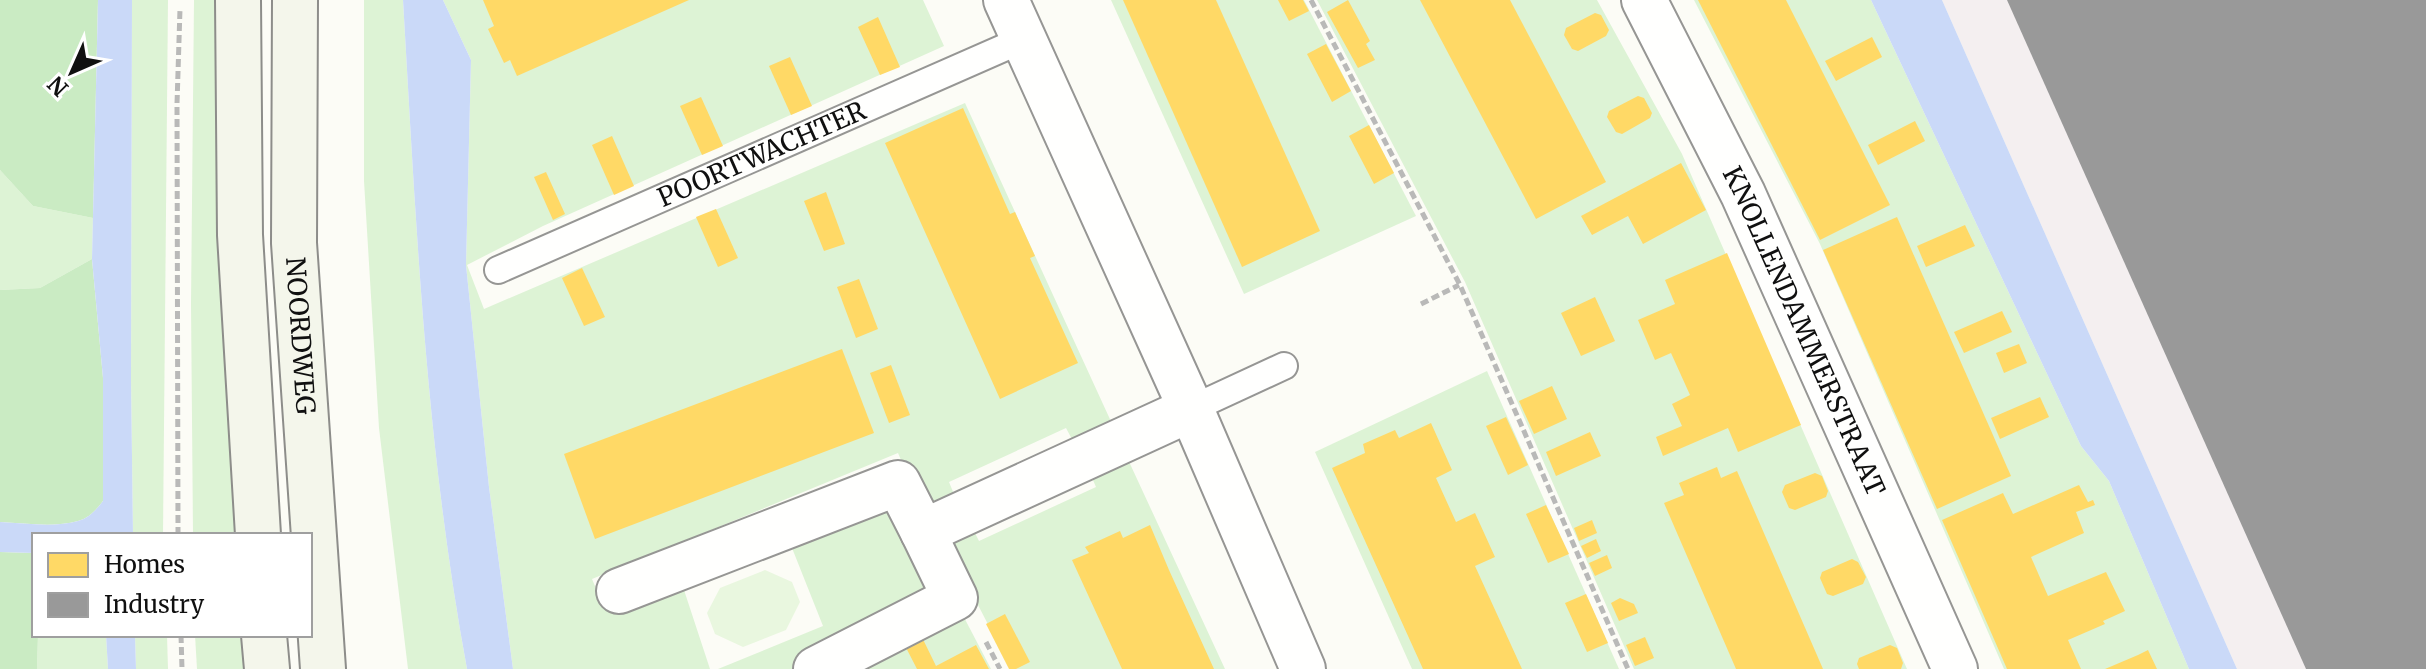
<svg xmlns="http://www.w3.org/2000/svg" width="2426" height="669" font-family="Merriweather,serif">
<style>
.industrial{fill:#f4eff0}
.green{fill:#ddf3d5}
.forest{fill:#caebc3}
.pitch{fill:#e9f7df}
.water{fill:#cad9f8}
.homes{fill:#ffd966}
.industry{fill:#999}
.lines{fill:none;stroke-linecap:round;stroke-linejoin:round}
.lane-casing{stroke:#969694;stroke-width:30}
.street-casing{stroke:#969694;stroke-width:48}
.secondary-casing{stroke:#8d8d8a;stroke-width:48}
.path{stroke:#b9b9b8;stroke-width:5;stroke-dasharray:8 4;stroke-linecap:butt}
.lane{stroke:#fffffe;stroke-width:26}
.street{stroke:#fffffe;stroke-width:44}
.secondary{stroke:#f4f6eb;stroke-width:44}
.labels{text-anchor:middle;stroke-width:8;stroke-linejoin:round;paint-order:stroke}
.street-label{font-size:26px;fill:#101010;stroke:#fff}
</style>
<rect width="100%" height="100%" fill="#fcfcf6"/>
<!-- industrial -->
<path class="industrial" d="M1942,0H2426V669H2237Z"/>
<!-- green -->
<g class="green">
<path d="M132,0H168L163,535H133L131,379Z"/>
<path d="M194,0H217L224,323L238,535H193L191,304Z"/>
<path d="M364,0H403C416,224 426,448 467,669H408L379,428L364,181Z"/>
<path d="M443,0H923L944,46L543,226L467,265L484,309L965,103L1114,428L1075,445L1066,428L949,482L956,499L924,513L898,453L592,579L605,610L719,563L723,576L684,590L710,669H513L489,487L466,265L471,60Z"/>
<path d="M1111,0H1304L1416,216L1244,294Z"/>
<path d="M1317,0H1597L1682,154L1907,669H1634L1465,282Z"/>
<path d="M1694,0H1871L2081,446L2109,481L2189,669H2004L1820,244Z"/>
<path d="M0,170L33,206L93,218L92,259L40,288L0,290Z"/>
<path d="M1487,371L1619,669H1412L1315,452Z"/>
<path d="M1125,453L1225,669H1011L944,539L971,525L979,541L1096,487L1089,471Z"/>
<path d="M890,497L937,597L797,669H718L823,626L792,548L754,563L750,550Z"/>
<path d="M957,604L991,669H833Z"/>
<path d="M38,635H106L108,669H37Z"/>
<path d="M135,635H167L168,669H136Z"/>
<path d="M195,635H248L252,669H197Z"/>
</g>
<!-- forest -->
<g class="forest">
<path d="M0,0H98L93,218L33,206L0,170Z"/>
<path d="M92,259L103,378V501C96,510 89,518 78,521C54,528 24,523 0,522V290L40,288Z"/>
<path d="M0,552L34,553V635H38L37,669H0Z"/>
</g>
<!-- pitch -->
<path class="pitch" d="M765,570L792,582L800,602L786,630L743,647L715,634L707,613L720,588Z"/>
<!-- water -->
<g class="water">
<path d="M98,0H132L131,379L133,535H34V553L0,552V522C24,523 54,528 78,521C89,518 96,510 103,501V378L92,259Z"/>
<path d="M403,0H443L471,60L466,265L489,487L513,669H467C426,448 416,224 403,0Z"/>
<path d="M1871,0H1942L2237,669H2189L2109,481L2081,446Z"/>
<path d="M106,635H135L136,669H108Z"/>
</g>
<!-- homes -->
<g class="homes">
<path d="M483,0H689L517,76L510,60L504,63L488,29L494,26Z"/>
<path d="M1123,0H1216L1320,231L1242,267Z"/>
<path d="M1278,0H1303L1309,11L1289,21Z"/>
<path d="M1348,0L1370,41L1366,44L1375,60L1358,68L1327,12Z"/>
<path d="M1420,0H1510L1606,182L1536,219Z"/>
<path d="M1698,0H1786L1890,205L1820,240Z"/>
<path d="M1595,13L1601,15L1609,30L1606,36L1578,51L1572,49L1564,35L1566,28Z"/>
<path d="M878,17L900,67L880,75L858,27Z"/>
<path d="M1872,37L1882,57L1836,81L1825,61Z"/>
<path d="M1326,44L1351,91L1332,102L1307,54Z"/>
<path d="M790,57L812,106L791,115L769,66Z"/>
<path d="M1638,96L1644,98L1652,113L1650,118L1622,134L1616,132L1607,117L1609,111Z"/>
<path d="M701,97L723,146L702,155L680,106Z"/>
<path d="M963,108L1010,214L1015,212L1035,256L1030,258L1078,363L1000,399L885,143Z"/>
<path d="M1915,121L1925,141L1878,165L1868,145Z"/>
<path d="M1369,125L1394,173L1374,184L1349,136Z"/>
<path d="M612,136L634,186L614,195L592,145Z"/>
<path d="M1681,163L1706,210L1643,244L1628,216L1592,235L1581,216Z"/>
<path d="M546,172L565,214L553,220L534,177Z"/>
<path d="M826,192L845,244L824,251L804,201Z"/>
<path d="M716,209L738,258L718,267L696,217Z"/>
<path d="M1897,217L2011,476L1937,509L1823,250Z"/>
<path d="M1965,225L1975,246L1926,267L1917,246Z"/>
<path d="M1727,253L1801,425L1738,452L1728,428L1663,456L1656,437L1682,426L1672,404L1690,395L1671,353L1655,360L1638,320L1675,304L1665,280Z"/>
<path d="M582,268L605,317L584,326L562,278Z"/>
<path d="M859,279L878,329L856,338L837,287Z"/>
<path d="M1595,297L1615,341L1581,356L1561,313Z"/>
<path d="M2002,311L2012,332L1964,353L1954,332Z"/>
<path d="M2019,344L2027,363L2004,373L1996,353Z"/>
<path d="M842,349L874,433L595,539L564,454Z"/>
<path d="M891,365L910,415L889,423L870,373Z"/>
<path d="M1552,386L1567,419L1534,434L1519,401Z"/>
<path d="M2040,397L2049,417L2000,439L1991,418Z"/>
<path d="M1506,417L1528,465L1508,475L1486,426Z"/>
<path d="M1431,423L1452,470L1436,478L1456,522L1475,513L1495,557L1475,566L1522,669H1423L1332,468L1365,453L1363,444L1395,430L1399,438Z"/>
<path d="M1590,432L1601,456L1556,476L1546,452Z"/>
<path d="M1717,467L1721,478L1737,471L1823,669H1736L1664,503L1684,495L1679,483Z"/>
<path d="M1815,473L1822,476L1828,491L1826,497L1795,510L1789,508L1782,492L1785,485Z"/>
<path d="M2079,485L2088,502L2093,500L2095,505L2076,512L2084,533L2031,557L2048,596L2106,572L2125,611L2103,621L2105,624L2068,640L2081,669H2007L1942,520L2003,493L2013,514Z"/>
<path d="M1546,505L1569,554L1548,563L1526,514Z"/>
<path d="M1592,520L1597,533L1579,541L1574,528Z"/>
<path d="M1150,525L1169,570L1214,669H1122L1072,560L1089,553L1085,547L1120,531L1123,538Z"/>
<path d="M1596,539L1601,551L1587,558L1581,546Z"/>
<path d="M1607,555L1612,568L1595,576L1589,563Z"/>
<path d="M1852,559L1858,562L1866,577L1863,584L1833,596L1827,594L1820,578L1822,572Z"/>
<path d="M1586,594L1608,643L1587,652L1565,603Z"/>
<path d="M1620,598L1634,604L1638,613L1619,621L1611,603Z"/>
<path d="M1005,614L1030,662L1016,669H1009L986,624Z"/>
<path d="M916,625L936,666L976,645L989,669H917L899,634Z"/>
<path d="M1645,637L1654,658L1635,666L1626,645Z"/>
<path d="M1890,645L1897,648L1903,663L1901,669H1859L1857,664L1859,658Z"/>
<path d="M2148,650L2157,669H2105L2138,655Z"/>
</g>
<!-- industry -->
<path class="industry" d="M2007,0H2426V669H2306Z"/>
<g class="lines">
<!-- lane casing -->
<g class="lane-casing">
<g id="lane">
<path id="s1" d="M498,270L1024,39"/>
<path d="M1191,409L1284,366"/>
</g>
</g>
<!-- street casing -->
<g class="street-casing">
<g id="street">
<path d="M1006,0L1191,409L1303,669"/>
<path id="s2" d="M1644,0L1743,194L1955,669"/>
<path d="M619,591L898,483L923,532L1191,409"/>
<path d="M816,669L955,598L923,532"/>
</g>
</g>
<!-- secondary casing -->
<g class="secondary-casing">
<g id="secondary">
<path d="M238,0L240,235L258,535"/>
<path id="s3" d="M295,0L294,243L323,669"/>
<path d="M264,635L267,669"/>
</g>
</g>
<!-- path -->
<g class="path">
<path d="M1311,0L1460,285L1628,669"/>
<path d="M1421,304L1459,285"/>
<path d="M178,535L177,104L180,9"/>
<path d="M181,635L182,669"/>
<path d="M986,642L1000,669"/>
</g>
<!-- lane -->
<use href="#lane" class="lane"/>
<!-- street -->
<use href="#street" class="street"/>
<!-- secondary -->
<use href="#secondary" class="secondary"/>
</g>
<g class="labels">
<!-- street labels -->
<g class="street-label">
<text dy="9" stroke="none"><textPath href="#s1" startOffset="288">POORTWACHTER</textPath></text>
<text dy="9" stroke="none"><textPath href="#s2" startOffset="368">KNOLLENDAMMERSTRAAT</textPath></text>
<text dy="9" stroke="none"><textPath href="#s3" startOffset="336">NOORDWEG</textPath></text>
</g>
</g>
<!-- legend -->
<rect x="32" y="533" width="280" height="104" fill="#ffffff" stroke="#9f9f9f" stroke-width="2"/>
<rect x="48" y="553" width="40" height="24" fill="#ffd966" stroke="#9f9f9f" stroke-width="2"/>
<text x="104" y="573" font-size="24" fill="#101010">Homes</text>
<rect x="48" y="593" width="40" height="24" fill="#999999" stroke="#9f9f9f" stroke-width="2"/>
<text x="104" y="613" font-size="24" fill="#101010">Industry</text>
<!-- north arrow -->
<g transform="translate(72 72) rotate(225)" stroke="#ffffff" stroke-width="6" paint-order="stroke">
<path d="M0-6L14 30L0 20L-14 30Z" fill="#101010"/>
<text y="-12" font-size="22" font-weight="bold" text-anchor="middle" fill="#101010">N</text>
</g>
</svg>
